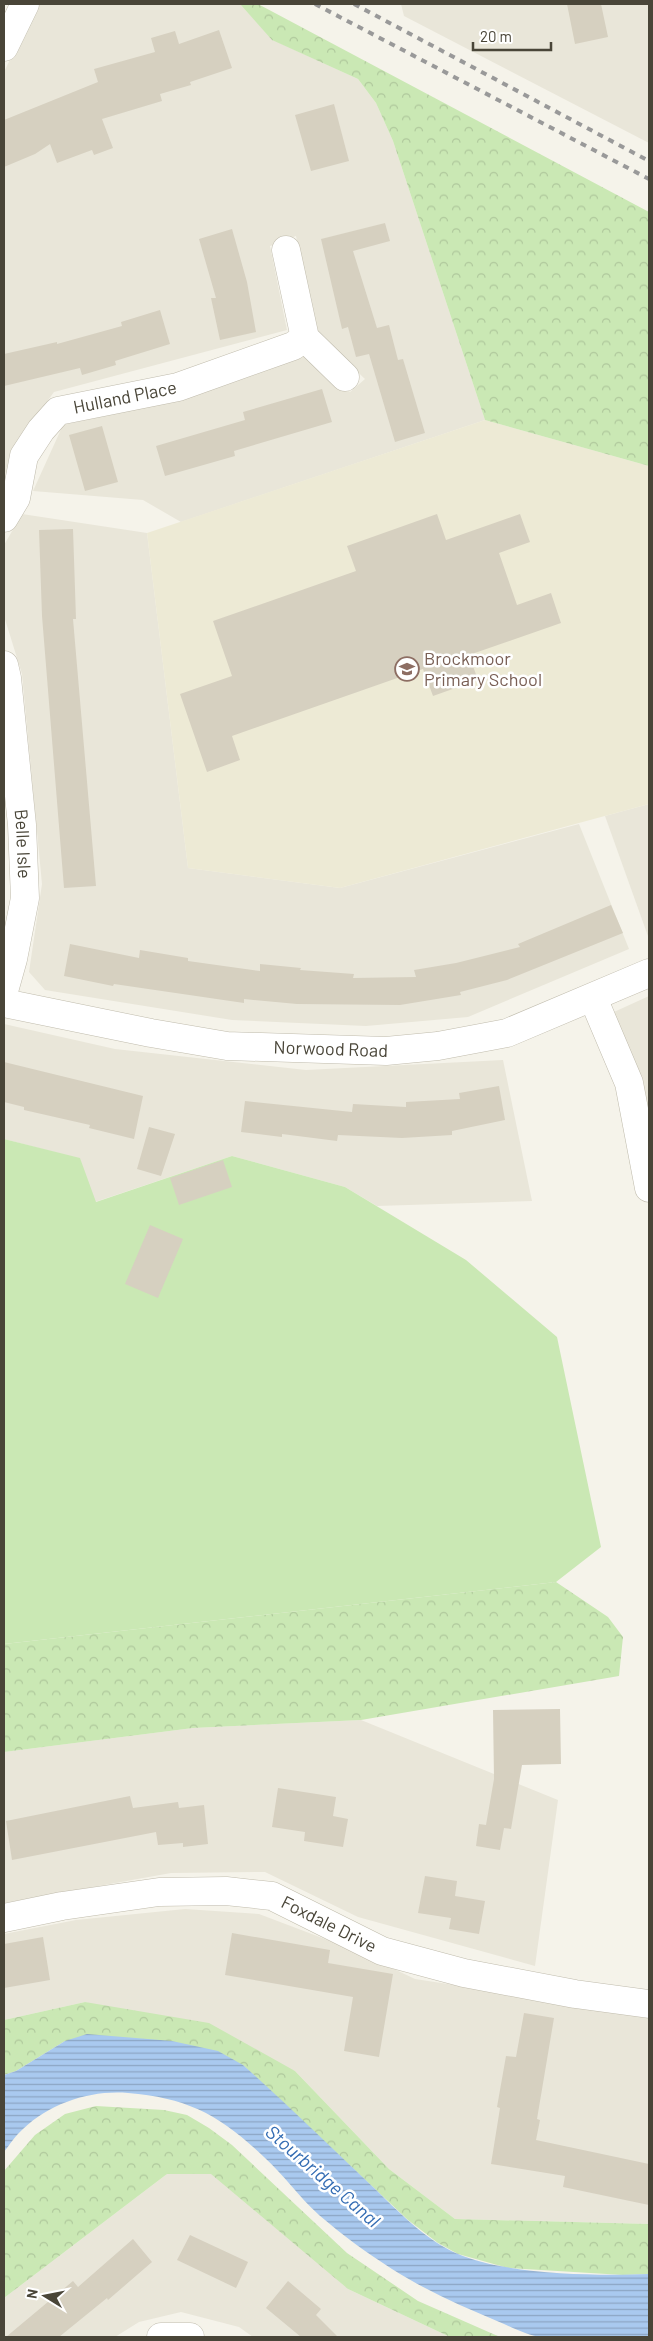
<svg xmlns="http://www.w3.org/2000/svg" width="653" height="2341" font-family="Barlow,sans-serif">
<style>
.residential{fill:#e9e6d9}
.education{fill:#edead5}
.forest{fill:url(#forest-crowns)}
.park{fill:#cae8b4}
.water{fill:url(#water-rules)}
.building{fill:#d6d0c0}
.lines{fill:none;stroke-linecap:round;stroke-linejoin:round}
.street-casing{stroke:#c0bcad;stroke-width:29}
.street{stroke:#fff;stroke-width:28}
.rail{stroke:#999;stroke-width:4;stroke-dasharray:6 6;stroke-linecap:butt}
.labels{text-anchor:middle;stroke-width:5;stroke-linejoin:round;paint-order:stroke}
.street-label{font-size:18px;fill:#494538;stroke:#fff}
.education-label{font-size:18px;fill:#785e54;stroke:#fff;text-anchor:start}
.water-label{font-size:19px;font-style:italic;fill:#336cb3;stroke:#fff}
</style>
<defs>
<pattern id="forest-crowns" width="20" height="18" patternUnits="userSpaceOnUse" patternTransform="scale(1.25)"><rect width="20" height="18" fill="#cae8b4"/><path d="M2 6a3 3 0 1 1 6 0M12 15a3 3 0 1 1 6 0" fill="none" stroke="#afc89c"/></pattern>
<pattern id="water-rules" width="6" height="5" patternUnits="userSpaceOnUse" patternTransform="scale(1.25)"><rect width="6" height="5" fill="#a9c9ef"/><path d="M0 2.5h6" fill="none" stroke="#8ca5c3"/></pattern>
</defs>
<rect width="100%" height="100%" fill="#f5f3ea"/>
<!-- residential -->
<g class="residential">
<path d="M37,4H240L273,40L358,79L376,103L393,141L485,420L181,522L143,500L33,491L63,425L176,401L293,346L350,392L365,379L315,331L296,236L270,246L287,330L54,392L10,453L4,480V72Z"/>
<path d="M401,4H649V143L404,16Z"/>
<path d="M22,514L147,533L188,868L340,888L579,824L629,949L468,1017L366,1026L232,1020L45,990L29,972L42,884L22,674L4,616V545Z"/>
<path d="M649,804V939L605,816Z"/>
<path d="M649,996V1120L614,1012Z"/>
<path d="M4,1024L115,1049L306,1070L503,1060L532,1201L377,1206L345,1187L232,1156L95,1202L80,1159L4,1139Z"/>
<path d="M361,1720L558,1800L535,1966L358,1917L265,1872L171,1873L4,1903V1752L193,1728Z"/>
<path d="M185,1909L259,1914L354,1950L415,1979L649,2015V2224L455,2219L389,2169L295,2071L85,2002L4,2020V1934L76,1920Z"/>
<path d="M167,2174H217L348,2289L450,2337H253L239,2327L181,2312L139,2322L115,2337H4V2298Z"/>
</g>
<!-- education -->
<path class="education" d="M485,420L649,466V804L340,888L188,868L147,533Z"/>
<!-- forest -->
<g class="forest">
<path d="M240,4H258L649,212V466L485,420L393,141L376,103L358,79L272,40Z"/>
<path d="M556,1582L608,1617L623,1637L619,1676L361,1720L193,1728L4,1752V1644Z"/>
<path d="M85,2002L209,2023L295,2071L389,2169L455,2219L649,2224V2274L623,2275L508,2268L458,2254L438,2243L408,2220L243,2065L65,2041L16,2071L4,2075V2020Z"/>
<path d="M96,2106L164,2110L187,2115L209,2128L232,2145L347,2253L418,2301L500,2337H450L348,2289L211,2174H167L4,2298V2171L35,2135L65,2114Z"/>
</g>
<!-- park -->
<path class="park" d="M4,1139L80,1158L96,1202L232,1156L345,1187L466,1260L557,1337L601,1547L556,1582L4,1644Z"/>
<!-- water -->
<path class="water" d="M87,2034L172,2041L218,2051L243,2065C287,2104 329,2146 373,2187C398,2211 425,2240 458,2254C507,2275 596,2276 649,2274V2337C615,2337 578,2341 543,2337C527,2336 512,2327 497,2321C461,2306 425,2290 392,2269C367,2253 341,2234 319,2215C299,2197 284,2175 264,2157C220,2115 188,2098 128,2093C90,2090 51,2103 23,2129C16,2135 10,2144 4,2152V2075L16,2071L65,2041Z"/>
<!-- building -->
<g class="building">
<path d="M567,4H601L608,37L575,44Z"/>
<path d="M219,30L232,68L190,82L191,85L160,94L162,101L102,119L113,148L94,155L92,150L57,163L50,144L35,154L4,167V120L98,82L94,69L155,52L151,38L175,31L179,44Z"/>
<path d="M334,104L349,161L311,171L295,115Z"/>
<path d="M385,223L390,241L353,251L377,328L389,325L398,360L403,359L425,433L395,442L369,354L356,357L348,327L342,329L321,239Z"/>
<path d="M232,229L247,282L256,332L220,340L211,298H216L199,239Z"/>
<path d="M160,310L170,344L115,361L116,365L82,375L80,368L4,386V354L57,342V344L122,326L121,322Z"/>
<path d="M322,389L332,422L234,451L235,456L165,476L156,446L245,420L243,412Z"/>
<path d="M102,426L118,482L85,491L69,435Z"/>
<path d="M437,514L446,540L520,514L530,542L499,553L517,605L551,593L561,623L469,655L478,680L433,696L423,669L232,736L240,760L207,772L180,694L232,676L213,621L356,571L347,546Z"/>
<path d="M73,529L76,619H73L96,886L64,888L42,616L39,530Z"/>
<path d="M611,905L623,933L507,980L460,992L461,995L400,1005L297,1004L244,999V1003L114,984L113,986L64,976L70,944L139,958L140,950L188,958V961L260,971V964L301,968L300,970L354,974L353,978L416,977L414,970L456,963L520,947L518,944Z"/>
<path d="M4,1062L143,1096L134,1139L89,1128L90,1125L24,1110V1107L4,1102Z"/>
<path d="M499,1086L505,1120L452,1131V1135L402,1138L338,1135L337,1141L282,1134V1137L241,1132L245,1101L352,1112L353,1104L406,1107V1102L460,1099L459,1093Z"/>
<path d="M149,1127L175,1134L161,1176L137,1169Z"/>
<path d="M223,1160L232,1187L179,1205L170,1178Z"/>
<path d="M150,1225L183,1239L158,1298L125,1284Z"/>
<path d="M560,1709L561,1764L522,1765L511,1829L504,1828L500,1850L476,1846L479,1824L486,1825L494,1779L493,1710Z"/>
<path d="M278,1788L336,1797L333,1816L348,1819L343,1847L304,1841L305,1832L272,1827Z"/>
<path d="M130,1796L133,1808L178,1802L179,1808L204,1805L208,1844L183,1847V1843L158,1845L156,1832L12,1860L6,1821Z"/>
<path d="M425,1876L457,1881L455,1896L485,1901L479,1934L449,1929L451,1918L418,1913Z"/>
<path d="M232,1933L330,1950L328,1963L393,1974L379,2057L344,2051L353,1997L225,1975Z"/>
<path d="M43,1937L50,1980L4,1988V1944Z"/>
<path d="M524,2013L554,2018L537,2119L540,2120L536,2140L649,2164V2205L563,2187L565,2176L491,2164L500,2108L497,2107L506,2056L516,2057Z"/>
<path d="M190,2235L248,2262L236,2288L177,2260Z"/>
<path d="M133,2239L152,2262L108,2300L107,2298L59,2337H6L73,2281L78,2287Z"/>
<path d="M288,2281L321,2309L316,2315L338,2337H301L266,2308Z"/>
</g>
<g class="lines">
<!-- street casing -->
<g class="street-casing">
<g id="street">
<path d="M4,47L25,4"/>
<path d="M286,250L305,338L345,377"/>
<path id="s1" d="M4,518L16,498L24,456L41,430L58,411L178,387L293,346L305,338"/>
<path id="s2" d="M4,665L7,678L22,825L25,898L13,959L4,991"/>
<path d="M593,998L629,1083L649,1188"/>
<path id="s3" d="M4,1003L151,1033L227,1046L386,1051L438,1046L507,1033L649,973"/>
<path id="s4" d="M4,1918L62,1906L159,1892L226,1891L272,1896L382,1951L464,1973L575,1994L649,2004"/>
<path d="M161,2337H190"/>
</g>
</g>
<!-- street -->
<use href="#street" class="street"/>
<!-- rail -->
<g class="rail">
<path d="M315,4L649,179"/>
<path d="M354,4L649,161"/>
</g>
</g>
<!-- icons -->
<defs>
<g id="school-ring" transform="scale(1.25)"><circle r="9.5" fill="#fff" stroke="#8d6e63" stroke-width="1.5"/><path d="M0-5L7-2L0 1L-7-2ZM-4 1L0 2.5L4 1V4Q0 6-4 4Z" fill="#8d6e63"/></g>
</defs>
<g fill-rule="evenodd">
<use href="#school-ring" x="407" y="669"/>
</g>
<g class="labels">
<!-- street labels -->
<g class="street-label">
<text dy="6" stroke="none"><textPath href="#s1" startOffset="191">Hulland Place</textPath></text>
<text dy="6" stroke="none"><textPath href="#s2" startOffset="180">Belle Isle</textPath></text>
<text dy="6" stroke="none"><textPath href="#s3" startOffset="331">Norwood Road</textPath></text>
<text dy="6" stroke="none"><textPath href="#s4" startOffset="334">Foxdale Drive</textPath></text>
</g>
<!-- education labels -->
<g class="education-label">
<text x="424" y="665">Brockmoor<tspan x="424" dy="21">Primary School</tspan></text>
</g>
<!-- water labels -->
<g class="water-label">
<text transform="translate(323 2176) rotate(41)" y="7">Stourbridge Canal</text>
</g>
</g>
<!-- border -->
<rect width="653" height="2341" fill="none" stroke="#494538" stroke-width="10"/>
<!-- north arrow -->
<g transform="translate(45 2296) rotate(280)" stroke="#ffffff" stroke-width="4" paint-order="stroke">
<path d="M0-4L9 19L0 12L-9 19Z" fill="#494538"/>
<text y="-8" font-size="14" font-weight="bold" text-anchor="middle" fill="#494538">N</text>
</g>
<!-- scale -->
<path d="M473 42v8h78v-8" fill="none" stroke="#494538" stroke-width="2.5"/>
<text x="480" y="42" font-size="15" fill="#494538" stroke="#ffffff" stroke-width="4" paint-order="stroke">20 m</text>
</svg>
